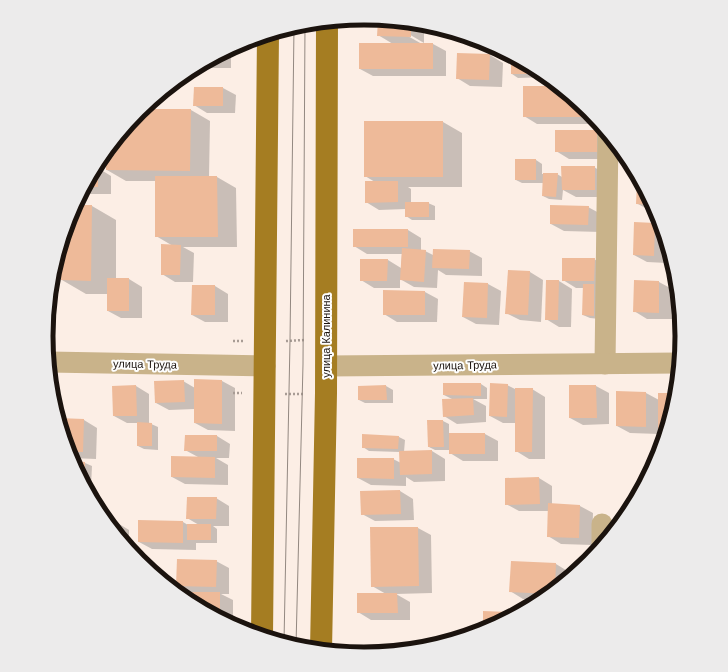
<svg xmlns="http://www.w3.org/2000/svg" width="728" height="672" font-family="'Work Sans',sans-serif">
<style>
.shadow{fill:#0003}
.building{fill:#eeba99}
.lines{fill:none;stroke-linecap:round;stroke-linejoin:round}
.path{stroke:#a89c95;stroke-width:2.5;stroke-dasharray:2 2;stroke-linecap:butt}
.minor{stroke:#c9b38a;stroke-width:21}
.major{stroke:#a57d22;stroke-width:22}
.tram{stroke:#938880;stroke-width:1}
.labels{text-anchor:middle;stroke-width:4;stroke-linejoin:round;paint-order:stroke}
.street-label{font-size:11px;fill:#1b130e;stroke:#fefefe}
.rim{fill:none;stroke:#1b130e;stroke-width:5}
</style>
<rect width="100%" height="100%" fill="#fceee5"/>
<!-- shadow -->
<g class="shadow">
<path d="M378,19L420,24L424,26V43L407,33L406,35L422,44H433L446,51V76H373L360,69L393,44L378,35Z"/>
<path d="M464,36L486,42V47H471L464,44Z"/>
<path d="M231,48V68H205L200,65Z"/>
<path d="M490,55L503,63L502,87L470,86L457,78Z"/>
<path d="M523,62L541,72L548,77L518,78L512,74Z"/>
<path d="M223,88L236,95L235,113H207L194,105Z"/>
<path d="M141,109L191,110L210,121L209,177H217L236,188L237,247H183L194,253L193,282H175L162,274L173,246L156,236V181H126L107,170V150Z"/>
<path d="M589,111L599,124H537L524,116Z"/>
<path d="M443,122L462,133V187H408L411,189V203H428L435,206V220H412L406,216V209L379,210L366,202L375,182L365,176Z"/>
<path d="M597,131L610,139V159H569L556,151Z"/>
<path d="M536,160L542,164V174H557L562,177L594,167L607,175V197H576L563,190L562,200L549,199L543,196L544,183H522L516,180Z"/>
<path d="M95,168H98L111,176V194H81Z"/>
<path d="M641,183L656,211H651L638,204Z"/>
<path d="M92,206L116,220V279H129L142,287V318H121L108,311V294H86L62,280Z"/>
<path d="M588,207L601,214V232L564,231L551,224Z"/>
<path d="M655,224L662,228L667,246V263L647,262L634,255Z"/>
<path d="M408,230L421,238V250L425,251L433,255L469,251L482,258V276L446,275L438,270L437,288L414,287L400,279V288H374L361,280L388,260L401,268L402,254H367L354,246Z"/>
<path d="M594,259L607,267L600,319L590,318L583,315L584,288H576L563,280Z"/>
<path d="M509,271L530,272L543,280L541,322L520,320L506,313Z"/>
<path d="M547,281H559L572,289L571,327H559L546,319Z"/>
<path d="M635,281L659,282L672,289V319H647L634,311Z"/>
<path d="M488,284L501,291L499,325L476,324L463,317Z"/>
<path d="M193,286H215L228,294V322H205L192,315Z"/>
<path d="M425,292L438,299L437,322H397L384,314Z"/>
<path d="M195,380L222,381L235,388V431L208,430L195,423V409L169,410L156,403L183,381L195,388Z"/>
<path d="M481,384L487,388V399H473L486,406V422L457,424L444,416L452,399L444,395Z"/>
<path d="M507,385L515,389H532L545,397V459H529L516,451V423H503L490,416Z"/>
<path d="M136,386L149,394V423L158,427V450L144,449L138,446V423H127L114,416Z"/>
<path d="M386,386L393,390V403H365L359,400V387Z"/>
<path d="M596,386L609,393V424L583,425L570,418Z"/>
<path d="M617,392L646,393L659,400V394H676L662,442L659,440V434L630,433L617,426Z"/>
<path d="M59,419L84,420L97,428L96,459L71,458Z"/>
<path d="M443,421L449,424V434H485L498,441V461H463L450,453V450H435L429,447Z"/>
<path d="M217,436L230,444L229,458H216L228,465V485L185,484L172,477L198,457L185,450Z"/>
<path d="M399,437L405,440L404,452L432,451L445,459V481L414,482L406,477V486L371,485L358,478L393,459L401,463L400,452L369,451L363,447Z"/>
<path d="M73,462L85,463L92,466L91,486H85Z"/>
<path d="M539,478L552,486V504L580,506L593,513L592,545L561,544L548,536L549,511H519L506,504Z"/>
<path d="M400,491L413,499L414,520L375,521L362,514L361,492Z"/>
<path d="M216,498L229,506V526H213L217,529V543H196V550L152,549L139,542L183,522L188,525H199L187,518Z"/>
<path d="M108,522H116L129,530V549Z"/>
<path d="M418,528L431,535L432,593L396,594L410,602V620H371L358,612L386,594L372,586Z"/>
<path d="M216,561L229,568V594H221L233,600V625L187,600L179,594L190,593L177,586Z"/>
<path d="M512,562L556,564L569,572V577L542,600L523,599L510,591Z"/>
<path d="M507,613L512,616L487,629L484,627Z"/>
</g>
<!-- building -->
<g class="building">
<path d="M378,19L411,23V37L377,36Z"/>
<path d="M463,35L480,41V44H463Z"/>
<rect x="359" y="43" width="74" height="26"/>
<path d="M457,53L490,54L489,80L456,79Z"/>
<path d="M219,55V61H207Z"/>
<path d="M511,61H522L544,74H511Z"/>
<path d="M523,86H559L589,111L594,117H523Z"/>
<path d="M194,87H223V106H193Z"/>
<path d="M142,109H191L190,171L106,170V151Z"/>
<rect x="364" y="121" width="79" height="56"/>
<rect x="555" y="130" width="42" height="22"/>
<rect x="515" y="159" width="21" height="21"/>
<path d="M561,166H595V190H562Z"/>
<path d="M95,167H98V187H85Z"/>
<path d="M543,173H558L556,197L542,196Z"/>
<path d="M155,176H217L218,237H155Z"/>
<path d="M365,181H398V202L365,203Z"/>
<path d="M637,182H641L653,205L636,204Z"/>
<rect x="405" y="202" width="24" height="15"/>
<path d="M75,205H92L91,281L61,280V244L70,214Z"/>
<path d="M550,205L589,206L588,225L550,224Z"/>
<path d="M634,222L655,223L654,256L633,255Z"/>
<rect x="353" y="229" width="55" height="18"/>
<path d="M662,230L667,244H662Z"/>
<path d="M161,244L181,245L180,275H161Z"/>
<path d="M402,248L426,250L424,282L400,280Z"/>
<path d="M433,249L470,250L469,269L432,268Z"/>
<path d="M562,258H595L594,281H562Z"/>
<path d="M360,259H388L387,281H360Z"/>
<path d="M508,270L530,271L528,315L505,314Z"/>
<rect x="107" y="278" width="22" height="33"/>
<path d="M546,280H559L558,320H545Z"/>
<path d="M634,280L659,281V313L633,312Z"/>
<path d="M464,282L488,283L487,318L462,317Z"/>
<path d="M583,284H594V316L582,315Z"/>
<path d="M192,285H215V315H191Z"/>
<path d="M383,290L425,291V315H383Z"/>
<path d="M194,379L222,380V424L194,423Z"/>
<path d="M184,380L185,402L155,403L154,381Z"/>
<path d="M443,383H481V396L443,395Z"/>
<path d="M490,383L508,384L507,417L489,416Z"/>
<path d="M136,385L137,416H113L112,386Z"/>
<path d="M386,385L387,400H358V386Z"/>
<path d="M569,385H596L597,418H569Z"/>
<path d="M515,388H533L532,452H515Z"/>
<path d="M616,391L646,392V427L616,426Z"/>
<path d="M658,393H676L663,441H658Z"/>
<path d="M473,398L474,415L443,417L442,399Z"/>
<path d="M58,418L84,419L83,452H68Z"/>
<path d="M427,420H443L444,447H428Z"/>
<path d="M137,422L152,423V446H137Z"/>
<rect x="449" y="433" width="36" height="21"/>
<path d="M362,434L399,436L398,449L362,448Z"/>
<path d="M185,435H217V451H184Z"/>
<path d="M432,450V474L400,475L399,451Z"/>
<path d="M171,456L215,457V478L171,477Z"/>
<path d="M357,458H394V479L357,478Z"/>
<path d="M72,461L85,462V483H84Z"/>
<path d="M539,477L540,504L505,505V478Z"/>
<path d="M400,490L401,514L361,515L360,491Z"/>
<path d="M187,497H217L216,519H186Z"/>
<path d="M548,503L580,505L579,538L547,537Z"/>
<path d="M138,520L183,521V543L138,542Z"/>
<path d="M107,521H116V533L108,523Z"/>
<rect x="187" y="524" width="24" height="16"/>
<path d="M370,527H418L419,586L371,587Z"/>
<path d="M177,559L217,560L216,587L176,586Z"/>
<path d="M511,561L556,563L555,589L549,594L509,592Z"/>
<path d="M572,570H578L572,575Z"/>
<path d="M177,592H220V618L187,600Z"/>
<path d="M357,593H397L398,613H357Z"/>
<path d="M483,611L508,612L507,618L490,628L483,627Z"/>
</g>
<g class="lines">
<!-- path -->
<g class="path">
<path d="M233,341H243"/>
<path d="M286,341L305,340"/>
<path d="M233,393H242"/>
<path d="M285,394H304"/>
</g>
<!-- minor -->
<g class="minor">
<path d="M49,362L265,366"/>
<path d="M605,364L608,134"/>
<path d="M326,366L679,363"/>
<path d="M602,545V524"/>
</g>
<!-- major -->
<g class="major">
<path d="M262,636L268,34"/>
<path d="M321,650L326,393L327,22"/>
</g>
<!-- tram -->
<g class="tram">
<path d="M284,642L290,341L294,27"/>
<path d="M296,646L303,364L305,24"/>
</g>
</g>
<g class="labels">
<!-- street labels -->
<g class="street-label">
<text transform="translate(326 336) rotate(-90)" y="4">улица Калинина</text>
<text transform="translate(145 364) rotate(1)" y="4">улица Труда</text>
<text transform="translate(465 365) rotate(-1)" y="4">улица Труда</text>
</g>
</g>
<!-- crop -->
<path d="M0 0H728V672H0ZM53 336a311 311 0 1 1 622 0a311 311 0 1 1-622 0Z" fill="#ecebeb" fill-rule="evenodd"/>
<path class="rim" d="M53 336a311 311 0 1 1 622 0a311 311 0 1 1-622 0Z"/>
</svg>
